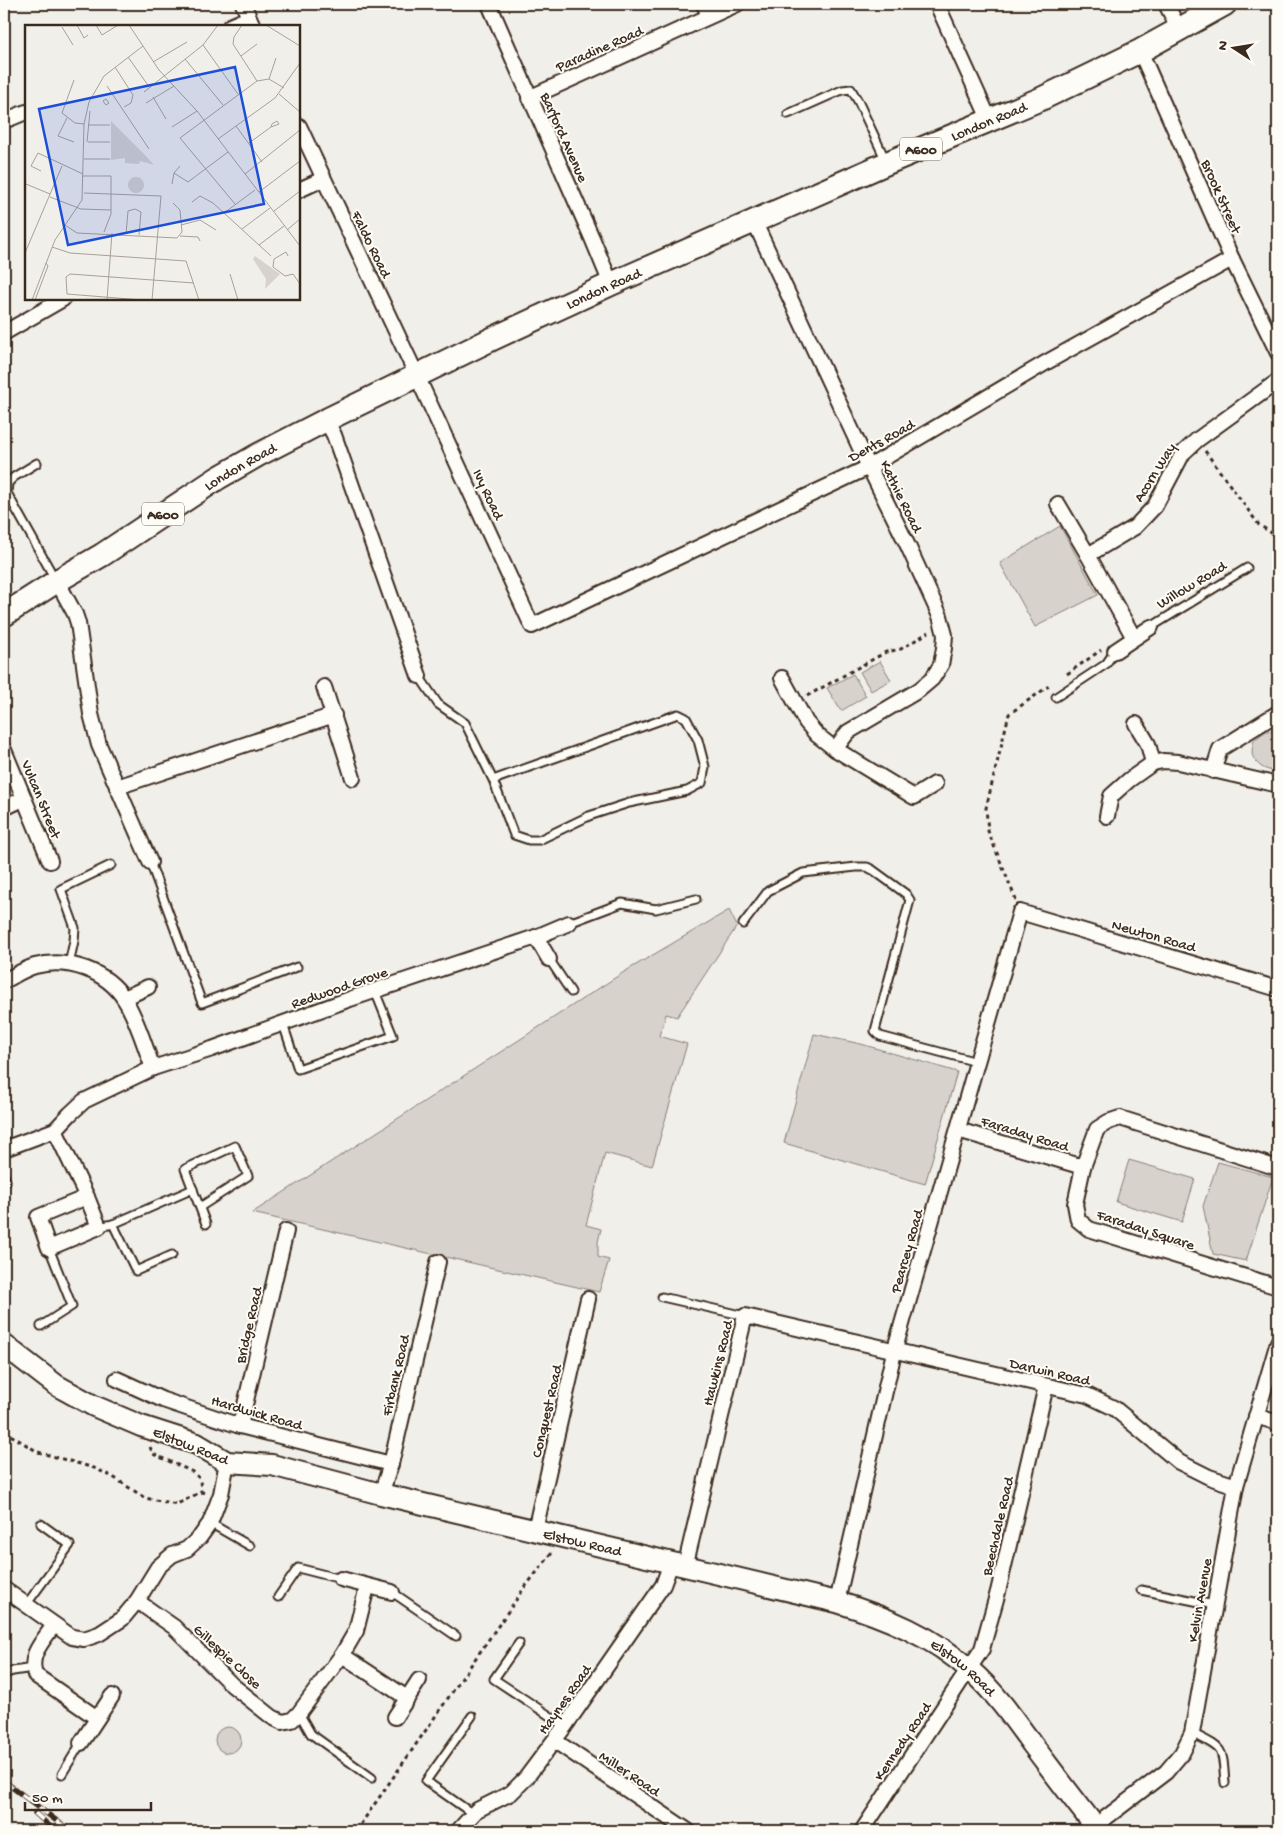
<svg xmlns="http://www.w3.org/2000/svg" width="1282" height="1835" font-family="'Gochi Hand',sans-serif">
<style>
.green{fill:#d7d2cc;stroke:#897e75}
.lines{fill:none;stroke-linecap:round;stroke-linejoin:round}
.lane-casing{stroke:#3b2a1e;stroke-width:11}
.street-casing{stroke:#3b2a1e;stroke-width:18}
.secondary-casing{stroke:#3b2a1e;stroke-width:24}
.primary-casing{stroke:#3b2a1e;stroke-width:26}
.path{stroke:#3b2a1e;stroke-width:3;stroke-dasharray:4 4;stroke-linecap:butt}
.lane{stroke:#fdfcf7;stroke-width:7}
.street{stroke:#fdfcf7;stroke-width:14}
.secondary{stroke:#fdfcf7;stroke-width:20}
.primary{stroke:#fdfcf7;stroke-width:22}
.rail-casing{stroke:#3b2a1e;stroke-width:5.5}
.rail{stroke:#fdfcf7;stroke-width:4;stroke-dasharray:11;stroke-linecap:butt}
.labels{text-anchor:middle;stroke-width:4;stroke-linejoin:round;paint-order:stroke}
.shield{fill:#fdfcf7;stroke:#75695f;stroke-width:1}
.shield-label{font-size:14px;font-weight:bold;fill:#3b2a1e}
.street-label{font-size:15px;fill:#3b2a1e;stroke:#fdfcf7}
.inset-road{fill:none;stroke:#a8a098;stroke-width:1}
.view{fill:#1d4ed8;fill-opacity:0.15;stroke:#1d4ed8;stroke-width:2.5}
.inset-edge{fill:none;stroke:#3b2a1e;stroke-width:2.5}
</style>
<rect width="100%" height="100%" fill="#f1efea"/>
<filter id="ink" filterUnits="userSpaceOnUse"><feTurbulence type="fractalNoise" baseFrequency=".02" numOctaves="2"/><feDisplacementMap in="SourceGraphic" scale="10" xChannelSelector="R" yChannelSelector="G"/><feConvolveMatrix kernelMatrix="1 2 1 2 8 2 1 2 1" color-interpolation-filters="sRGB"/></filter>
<g filter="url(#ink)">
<!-- green -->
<g class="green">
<path d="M1060,526L1098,595L1035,627L1000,563Z"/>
<path d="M880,661L891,680L871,691L860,672Z"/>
<path d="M853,674L866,696L841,711L827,688Z"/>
<path d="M1266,731H1278V770C1268,773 1254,765 1252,753C1252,749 1253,744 1254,740Z"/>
<path d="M729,910L737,926L677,1017L666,1014L659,1036L687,1044L652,1166L605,1153L586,1225L601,1229L598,1242V1257L609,1260L599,1292L252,1213L624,972Z"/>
<path d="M814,1034L861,1044L957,1072L925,1184L784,1143Z"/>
<path d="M1129,1160L1195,1179L1182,1222L1116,1202Z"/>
<path d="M1218,1162L1273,1177L1246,1261L1213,1254L1203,1206Z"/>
<circle cx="228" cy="1740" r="13"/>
</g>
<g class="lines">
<!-- lane casing -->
<g class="lane-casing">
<g id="lane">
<path d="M788,114L842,90L851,89L858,101L886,161"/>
<path d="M37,463L14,477L8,483L7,493L55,579"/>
<path d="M1151,627L1247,568"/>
<path d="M419,676L438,704L465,723L493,780L514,835L529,840H539L589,816L629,803L687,791L702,783L705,767L698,740L686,718L678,714L493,780"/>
<path d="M1056,697L1106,664L1115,651"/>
<path d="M150,862L202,1003L297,967"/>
<path d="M569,923L622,903L656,909L696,899"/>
<path d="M743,924L768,891L803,873L856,867H867L873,870L906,894L910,900L875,1031L880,1036L977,1062"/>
<path d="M549,959L571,992"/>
<path d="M69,964L74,941L75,928L61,889L111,865"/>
<path d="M283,1024L298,1069L393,1036L375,991"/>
<path d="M4,1175L6,1181L4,1182"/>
<path d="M200,1207L248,1176L235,1146L185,1169L206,1224"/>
<path d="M113,1224L136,1271L172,1255"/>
<path d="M99,1227L113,1224L193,1189"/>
<path d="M662,1297L745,1316"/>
<path d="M41,1326L72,1306L49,1248"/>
<path d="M210,1523L250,1546"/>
<path d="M1141,1590L1214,1605"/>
<path d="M392,1592L456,1636"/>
<path d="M278,1597L298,1568L341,1579"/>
<path d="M26,1605L70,1545L41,1524"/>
<path d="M519,1643L494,1679L565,1726"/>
<path d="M4,1674L13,1671L33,1668"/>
<path d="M299,1713L311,1734L372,1778"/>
<path d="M472,1716L426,1781L473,1814"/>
<path d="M1192,1733C1225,1750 1222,1746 1225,1783"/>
<path d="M62,1774L81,1743"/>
</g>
</g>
<!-- street casing -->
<g class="street-casing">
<g id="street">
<path d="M243,4L253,26"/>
<path d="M489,4L592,238L611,284"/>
<path d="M704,4L709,16"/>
<path d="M937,4L990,121"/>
<path d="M1166,4L1179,29"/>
<path d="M230,26L249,18"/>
<path d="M1140,51L1232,259L1278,353"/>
<path d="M529,98L737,4"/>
<path d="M4,121L26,112"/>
<path d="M299,126L417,376L532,626L869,467L1047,362L1232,259"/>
<path d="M299,190L323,179"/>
<path d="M754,221L869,467L908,546L940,616L945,635L944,648L941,665L932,679L919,690L848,732L835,749"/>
<path d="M4,333L63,299"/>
<path d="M326,420L334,435L419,676"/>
<path d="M1058,504L1088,555"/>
<path d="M57,581L75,614L78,623L91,714L99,745L150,862"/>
<path d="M1134,638L1088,555L1135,527L1155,506L1183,453L1197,440L1278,381"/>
<path d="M1115,651L1151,627"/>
<path d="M782,678L806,722L817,735L835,749L914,797L935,784"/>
<path d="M324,687L353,778"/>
<path d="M1136,724L1148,744L1153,763"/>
<path d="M4,750L50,861"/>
<path d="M1213,771L1220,749L1278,713"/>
<path d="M117,787L334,715"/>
<path d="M4,808L23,799"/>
<path d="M1107,816L1111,796L1129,780L1153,763L1163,761L1178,762L1278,785"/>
<path d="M536,937L549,959"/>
<path d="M4,981C14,976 24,969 35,966C68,957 107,971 125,1000C138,1021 144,1045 153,1068"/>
<path d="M124,998L148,987"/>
<path d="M55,1130L87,1197"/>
<path d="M958,1130L1083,1167"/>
<path d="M4,1149L55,1130L70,1114L84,1101L153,1068L212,1049L350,999L536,937L569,923"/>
<path d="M1278,1168L1120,1118L1108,1122L1097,1129L1083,1167L1075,1204L1078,1220L1089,1229L1278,1287"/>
<path d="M87,1197L99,1227L49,1248L38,1217Z"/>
<path d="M117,1379L163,1400L240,1426L391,1464"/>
<path d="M1256,1416L1278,1423"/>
<path d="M240,1426L286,1231"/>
<path d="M381,1494L391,1464L438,1262"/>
<path d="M535,1530L588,1299"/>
<path d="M685,1567L745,1316L1087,1395L1114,1408L1179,1462L1209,1477L1236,1486"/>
<path d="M341,1579L392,1592"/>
<path d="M4,1589L72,1637L84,1639L99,1634L122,1619L137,1601L158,1567L172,1555L187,1549L200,1537L210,1523L221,1494L227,1462"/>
<path d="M137,1601L174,1627L232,1685L272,1717L282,1722L292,1720L299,1713L342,1655L356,1631L367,1587"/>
<path d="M837,1602L894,1352L1020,912L1278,989"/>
<path d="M54,1625C43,1641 28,1655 35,1675L97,1718"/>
<path d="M342,1655L407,1698"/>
<path d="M395,1717L419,1680"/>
<path d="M555,1741L688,1831"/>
<path d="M81,1743L112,1696"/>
<path d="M1095,1826L1166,1772L1182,1753L1192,1733L1236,1486L1278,1342"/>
<path d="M458,1831L477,1810L511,1793L526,1778L565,1726L663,1585L671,1563"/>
<path d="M862,1831L982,1649L998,1592L1046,1386"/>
</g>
</g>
<!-- secondary casing -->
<g class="secondary-casing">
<g id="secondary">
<path id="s1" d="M4,1345L56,1385L94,1406L141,1426L197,1444L227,1462L272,1465L381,1494L837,1602C886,1617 933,1636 971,1671C995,1692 1013,1718 1032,1744C1054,1773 1076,1803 1099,1831"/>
</g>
</g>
<!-- primary casing -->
<g class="primary-casing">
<g id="primary">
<path id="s2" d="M4,615L57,581L102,555L218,478L258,455L326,420L492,339L611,284L887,163L1043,98L1140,51L1225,4"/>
</g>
</g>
<!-- path -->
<g class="path">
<path d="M1205,451L1259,525L1278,537"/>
<path d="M1067,674L1101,650"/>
<path d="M807,696L886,652L901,649L929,632"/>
<path d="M1016,900L988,831L986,808L1009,714L1049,686"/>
<path d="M4,1431L38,1452L94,1468L113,1477L145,1498L177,1504L201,1492L208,1493"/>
<path d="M150,1447L153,1454L193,1472L200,1479L201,1492"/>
<path d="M356,1831L525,1587L552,1553"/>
</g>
<!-- lane -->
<use href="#lane" class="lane"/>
<!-- street -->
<use href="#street" class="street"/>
<!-- secondary -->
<use href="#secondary" class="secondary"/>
<!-- primary -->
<use href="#primary" class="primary"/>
<!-- rail casing -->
<g class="rail-casing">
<g id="rail">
<path d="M4,1781L70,1831"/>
<path d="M35,1813L55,1831"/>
</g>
</g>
<!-- rail -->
<use href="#rail" class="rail"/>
</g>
</g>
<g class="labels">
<!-- shield labels -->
<g class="shield">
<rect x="900" y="137.5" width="42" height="23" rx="4"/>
<rect x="142" y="502.5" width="42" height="23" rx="4"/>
</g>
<g class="shield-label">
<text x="921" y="154">A600</text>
<text x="163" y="519">A600</text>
</g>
<!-- street labels -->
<g class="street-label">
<text transform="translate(599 48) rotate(-24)" y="5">Paradine Road</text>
<text dy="5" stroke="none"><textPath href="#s2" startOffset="1104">London Road</textPath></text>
<text transform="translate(565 137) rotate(66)" y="5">Barford Avenue</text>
<text transform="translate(1222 196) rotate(66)" y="5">Brook Street</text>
<text transform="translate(372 244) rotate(64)" y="5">Faldo Road</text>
<text dy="5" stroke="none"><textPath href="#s2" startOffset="684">London Road</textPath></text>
<text transform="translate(881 440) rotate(-29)" y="5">Dents Road</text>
<text dy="5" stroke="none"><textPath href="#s2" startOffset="279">London Road</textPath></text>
<text transform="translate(1154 472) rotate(-58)" y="5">Acorn Way</text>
<text transform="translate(489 494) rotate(65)" y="5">Ivy Road</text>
<text transform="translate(902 496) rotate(64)" y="5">Kathie Road</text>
<text transform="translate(1191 584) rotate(-31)" y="5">Willow Road</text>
<text transform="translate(42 799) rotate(68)" y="5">Vulcan Street</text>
<text transform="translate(1154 935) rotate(16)" y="5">Newton Road</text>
<text transform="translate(339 987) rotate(-19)" y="5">Redwood Grove</text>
<text transform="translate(1025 1133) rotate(17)" y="5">Faraday Road</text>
<text transform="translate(1146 1229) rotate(18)" y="5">Faraday Square</text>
<text transform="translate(906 1251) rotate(-74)" y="5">Pearcey Road</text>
<text transform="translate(248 1325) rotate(-77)" y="5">Bridge Road</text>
<text transform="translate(717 1363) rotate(-76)" y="5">Hawkins Road</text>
<text transform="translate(1050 1371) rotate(13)" y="5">Darwin Road</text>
<text transform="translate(395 1375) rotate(-77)" y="5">Firbank Road</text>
<text transform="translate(546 1411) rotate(-77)" y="5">Conquest Road</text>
<text transform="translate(257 1412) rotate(16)" y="5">Hardwick Road</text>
<text transform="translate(191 1445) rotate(22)" y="5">Elstow Road</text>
<text transform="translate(997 1526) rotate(-77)" y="5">Beechdale Road</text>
<text dy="5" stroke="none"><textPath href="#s1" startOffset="619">Elstow Road</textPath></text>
<text transform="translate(1199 1600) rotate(-80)" y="5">Kelvin Avenue</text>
<text transform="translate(228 1656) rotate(43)" y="5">Gillespie Close</text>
<text dy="5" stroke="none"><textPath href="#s1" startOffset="1024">Elstow Road</textPath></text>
<text transform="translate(564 1699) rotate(-55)" y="5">Haynes Road</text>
<text transform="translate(902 1741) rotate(-56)" y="5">Kennedy Road</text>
<text transform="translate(630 1773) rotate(34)" y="5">Miller Road</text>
</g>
</g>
<!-- overview -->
<g transform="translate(25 25)">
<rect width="275" height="275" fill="#f1efea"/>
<path d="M86,96L120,130L129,140L115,136L114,139L100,138V133L86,135ZM103 160a8 8 0 1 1 16 0a8 8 0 1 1-16 0ZM230,231L255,249L240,264L241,254L228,234Z" fill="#d7d2cc"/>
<path class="inset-road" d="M52,0L59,13L63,10M71,0L77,10L93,0M104,0L134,45L172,86L275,221M217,0L209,12L208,19L232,56M241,0L275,21M37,2L48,20M178,20L213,69M216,31L232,19M103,32L125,63M160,34L198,80M128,37L162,17M90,42L108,70L106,78L99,82M244,54L251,33M49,55L37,88L50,98L59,99M82,61L124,124M119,67L178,20L193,0M254,69L275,87M128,72L141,94M81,74L84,78L81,80L78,76ZM121,78L149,61M42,93L33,111L49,117M252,96L254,99L246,102L247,99ZM63,100H85M211,101L237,137M147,102L172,86M193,114L250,73L275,38M62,117L65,86M63,117H85M224,118L246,102M59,134H85M16,146L6,141L13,128L58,149M149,148L163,157L203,127M220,149L275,105M58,151H86V189L79,207M1,159L25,169M147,159L149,148L155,141M234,167L275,136M59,168L136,171L127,275M25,172L56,184L86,185M167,177L175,171L188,178L246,231M210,179L155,113L232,56L244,54L259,63M249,186L275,166M199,188L230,165M40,200L52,208L152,213L157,207L155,185L148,178M156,200L175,195L191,205M217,204L245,183M262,205L275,194M101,209L103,186L110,184L116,187L114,210M155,211L173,212L175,216M234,220L259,201M27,222L45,228L161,236L174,275M0,228L37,141M263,231L261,227L249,234L248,242L260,251L268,249L275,259M205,249L213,275M7,275L30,215L57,175L59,99L64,77L79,51L118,21M10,275L23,241L21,238M82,275L87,208M117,275L42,269L41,252L45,249L169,258"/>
<path class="view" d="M210,42L239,179L43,220L14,84Z"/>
<rect width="275" height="275" class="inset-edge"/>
</g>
<!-- margin -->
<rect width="1282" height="1835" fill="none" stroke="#fdfcf7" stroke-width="20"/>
<rect x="10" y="10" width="1262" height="1815" fill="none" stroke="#3b2a1e" stroke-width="2" filter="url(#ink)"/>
<!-- north arrow -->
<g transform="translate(1234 48) rotate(282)" stroke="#fdfcf7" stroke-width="4" paint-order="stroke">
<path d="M0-4L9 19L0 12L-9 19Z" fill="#3b2a1e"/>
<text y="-8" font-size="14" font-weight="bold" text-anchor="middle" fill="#3b2a1e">N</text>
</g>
<!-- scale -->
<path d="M25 1802v8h126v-8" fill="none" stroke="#3b2a1e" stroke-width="2.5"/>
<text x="32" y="1802" font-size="15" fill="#3b2a1e" stroke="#fdfcf7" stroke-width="4" paint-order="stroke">50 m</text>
</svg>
